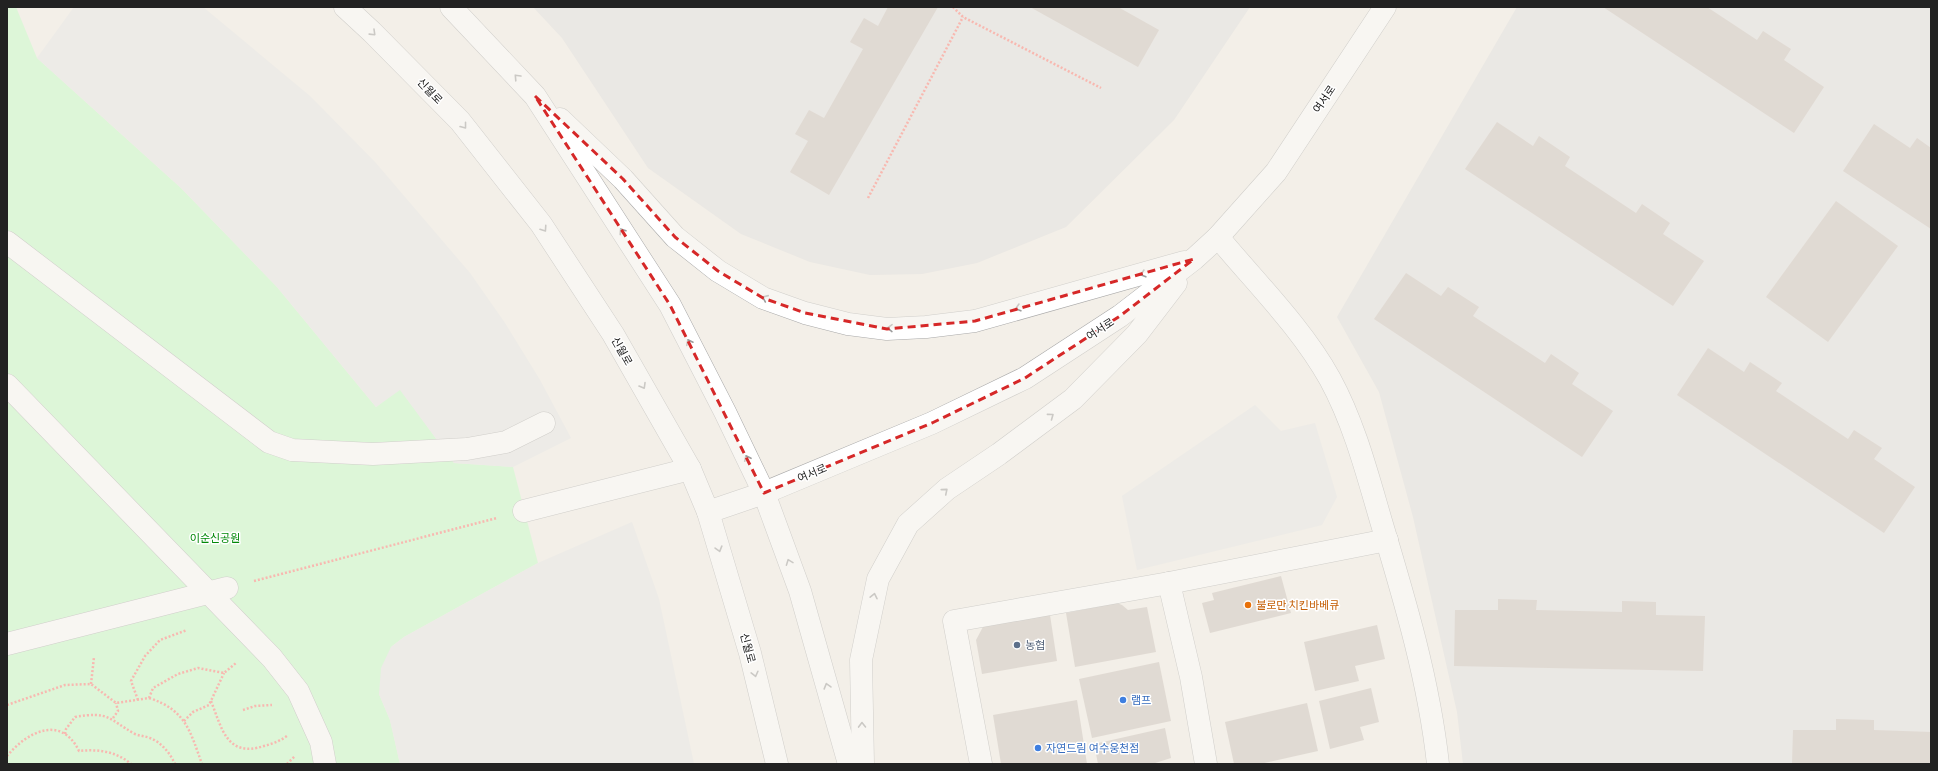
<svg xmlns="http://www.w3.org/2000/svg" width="1938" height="771" font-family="'PT Sans Narrow','Noto Sans KR',sans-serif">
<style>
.residential{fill:#e0dfdf}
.park{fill:#c3ffc6}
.parking{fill:#e6e6e6}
.building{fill:#cbc1ba}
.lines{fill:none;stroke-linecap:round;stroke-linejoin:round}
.minor-casing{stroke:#a9a9a9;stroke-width:23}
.path{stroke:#ff766d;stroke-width:2.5;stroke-dasharray:2 2;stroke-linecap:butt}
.minor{stroke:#fff;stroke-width:22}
.oneway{stroke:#9c9c9c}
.marked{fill:none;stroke:#d62828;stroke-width:3;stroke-dasharray:8 5;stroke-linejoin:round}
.food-dot{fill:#e8710a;stroke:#fff;stroke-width:1.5}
.service-dot{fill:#5c6f8a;stroke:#fff;stroke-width:1.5}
.shop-dot{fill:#3f7fe0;stroke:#fff;stroke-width:1.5}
.labels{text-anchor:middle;stroke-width:3;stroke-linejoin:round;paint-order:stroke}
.street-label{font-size:11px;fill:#222;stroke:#fff}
.park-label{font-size:11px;fill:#028908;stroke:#fff}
.food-label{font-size:11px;fill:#c56008;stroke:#fff;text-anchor:start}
.service-label{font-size:11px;fill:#4e5e75;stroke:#fff;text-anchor:start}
.shop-label{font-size:11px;fill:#366cbe;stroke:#fff;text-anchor:start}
</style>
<rect width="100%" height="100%" fill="#f3efe8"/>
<!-- residential -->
<g class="residential">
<path d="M533,7H1250L1174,120L1066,227L977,263L922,274L870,275L810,262L741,234L648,168L562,38Z"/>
<path d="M1517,7H1931V764H1463L1457,712L1413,517L1379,392L1337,317Z"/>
</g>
<!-- park -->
<path class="park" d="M7,7H16L37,58L181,188L277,287L376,407L400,389L454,463L513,467L538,563L404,637L391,647L379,694L390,720L400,764H7Z"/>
<!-- parking -->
<g class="parking">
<path d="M74,7H203L310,96L375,162L470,273L505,323L540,380L571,438L513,467L454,463L400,390L376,407L277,287L181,188L37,58Z"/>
<path d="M1255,405L1281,431L1315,423L1337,497L1322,525L1137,570L1122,496Z"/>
<path d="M632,522L659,599L694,764H400L390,720L379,694L381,668L391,647L404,637L538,563Z"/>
</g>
<!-- building -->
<g class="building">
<path d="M888,7H938L829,195L790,172L808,141L795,134L809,110L824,118L863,49L850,42L864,18L878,26Z"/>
<path d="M1030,7H1118L1159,30L1138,67Z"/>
<path d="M1603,7H1707L1757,40L1763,31L1791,49L1784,60L1824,87L1794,133Z"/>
<path d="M1497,122L1533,146L1539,136L1570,157L1565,166L1636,213L1642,204L1670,223L1663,234L1704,261L1673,306L1465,169Z"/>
<path d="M1874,124L1910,148L1917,138L1931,148V229L1843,171Z"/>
<path d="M1836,201L1898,246L1828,342L1766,297Z"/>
<path d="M1406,273L1441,296L1448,287L1479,307L1473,316L1545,363L1551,354L1579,373L1572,384L1613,411L1582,457L1374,319Z"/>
<path d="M1708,348L1744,372L1750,362L1782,383L1776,391L1848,439L1854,430L1882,448L1874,459L1915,487L1884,533L1677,395Z"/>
<path d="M1281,576L1291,613L1210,633L1202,603L1214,600L1212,593Z"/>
<path d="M1498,599L1537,600L1536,610L1622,612V601L1656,602V615L1705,616L1703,671L1454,666L1455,610H1498Z"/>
<path d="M1117,603L1122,605L1128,610L1147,607L1156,652L1075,667L1066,613Z"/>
<path d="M1050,615L1057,661L982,674L976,640L984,625Z"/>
<path d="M1377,625L1385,659L1355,666L1359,681L1315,691L1304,642Z"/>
<path d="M1159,662L1171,721L1092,738L1079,679Z"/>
<path d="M1371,688L1379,722L1360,727L1364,740L1330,749L1319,701Z"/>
<path d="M1077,700L1087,764H1001L993,715Z"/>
<path d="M1307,703L1318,751L1260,764H1234L1225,722Z"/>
<path d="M1836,719L1874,720V730L1931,732V764H1792L1793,730H1836Z"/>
<path d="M1165,728L1171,758L1152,764H1098L1094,744Z"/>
</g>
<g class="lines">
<!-- minor casing -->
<g class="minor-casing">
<g id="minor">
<path d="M345,7L372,32L460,121L541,224L613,334L690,469L708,512L750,653L777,764"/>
<path d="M451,7L535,96L670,305L725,412L764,493L800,591L849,764"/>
<path d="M560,119L623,179L675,237L718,271L763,298L805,313L848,324L887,329L926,327L975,321L1184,262"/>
<path d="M1218,237C1256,283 1301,327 1330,379C1354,423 1367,473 1381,521C1405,601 1429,681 1438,764"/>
<path d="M7,242L269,442L292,450L373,454L467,449L506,442L544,423"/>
<path d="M7,385L272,658L298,691L321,742L325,764"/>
<path d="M524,511L690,469"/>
<path d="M708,512L764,493L932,423L1025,378L1120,316L1194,259L1218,237L1276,172L1385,7"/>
<path d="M1169,583L1191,677L1206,764"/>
<path d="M7,644L227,588"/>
<path d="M863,764L861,660L878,579L908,524L947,489L999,454L1073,399L1137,334L1176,283"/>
<path d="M981,764L954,621L1169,583L1387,540"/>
</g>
</g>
<!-- path -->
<g class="path">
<path d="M953,7L963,17L1101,88"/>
<path d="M868,198L963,17"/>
<path d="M254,581L497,518"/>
<path d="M91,684L94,657"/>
<path d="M149,698C186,710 190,731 202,764"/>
<path d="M138,700L131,681L145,656L160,640L187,630"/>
<path d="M211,701C222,729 227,758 264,746C272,744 280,741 287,736"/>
<path d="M7,705L65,685L91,684L116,703L149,698L153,688L178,674L198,668L224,673L236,663"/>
<path d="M243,710L255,706L272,705"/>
<path d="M113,718L118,711L116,703"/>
<path d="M184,721L193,712L209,705L224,673"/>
<path d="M65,734L66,729L75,717C110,711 108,719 135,734C140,736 145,736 150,738C161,742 170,753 175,764"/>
<path d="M7,756C27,732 61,714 79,751C97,749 116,751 131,764"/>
<path d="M287,764L295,756"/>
</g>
<!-- minor -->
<use href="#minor" class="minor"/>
</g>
<!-- one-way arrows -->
<defs><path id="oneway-chevron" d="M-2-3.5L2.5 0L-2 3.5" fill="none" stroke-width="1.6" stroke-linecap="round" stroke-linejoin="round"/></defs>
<g class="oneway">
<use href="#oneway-chevron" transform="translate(373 33) rotate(44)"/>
<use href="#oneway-chevron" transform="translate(517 77) rotate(-133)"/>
<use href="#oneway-chevron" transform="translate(464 126) rotate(52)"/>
<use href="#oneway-chevron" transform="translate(544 229) rotate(56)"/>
<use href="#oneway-chevron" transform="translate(622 231) rotate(-123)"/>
<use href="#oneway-chevron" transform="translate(1143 274) rotate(164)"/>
<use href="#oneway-chevron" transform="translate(765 298) rotate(-156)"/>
<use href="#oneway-chevron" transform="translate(1018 308) rotate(164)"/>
<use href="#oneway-chevron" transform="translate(890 328) rotate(-179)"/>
<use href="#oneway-chevron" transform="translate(689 342) rotate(-117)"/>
<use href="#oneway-chevron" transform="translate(643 386) rotate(60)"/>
<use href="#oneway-chevron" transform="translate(1051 416) rotate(-36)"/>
<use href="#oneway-chevron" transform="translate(747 458) rotate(-115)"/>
<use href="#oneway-chevron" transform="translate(945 491) rotate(-40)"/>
<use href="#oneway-chevron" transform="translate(719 549) rotate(74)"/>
<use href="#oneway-chevron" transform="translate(789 562) rotate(-111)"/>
<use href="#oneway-chevron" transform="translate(874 596) rotate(-78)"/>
<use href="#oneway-chevron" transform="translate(755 674) rotate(76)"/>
<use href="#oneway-chevron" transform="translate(827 686) rotate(-106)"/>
<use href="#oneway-chevron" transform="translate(862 725) rotate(-91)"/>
</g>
<!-- marked area -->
<path d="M0 0H1938V771H0ZM535,96L623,179L675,237L718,271L763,298L805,313L887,329L975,321L1194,259L1120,316L1025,378L932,423L764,493L670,305Z" fill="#f3efe8" fill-opacity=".55" fill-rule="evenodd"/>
<path class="marked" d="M535,96L623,179L675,237L718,271L763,298L805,313L887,329L975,321L1194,259L1120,316L1025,378L932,423L764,493L670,305Z"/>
<!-- markers -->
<circle class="food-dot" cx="1248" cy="605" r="4"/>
<circle class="service-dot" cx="1017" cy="645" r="4"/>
<g class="shop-dot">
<circle cx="1123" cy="700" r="4"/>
<circle cx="1038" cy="748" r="4"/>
</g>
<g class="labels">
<!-- street labels -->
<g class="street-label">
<text transform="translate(430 91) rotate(46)" y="4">신월로</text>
<text transform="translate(1324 99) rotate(-56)" y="4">여서로</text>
<text transform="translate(1100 329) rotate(-33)" y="4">여서로</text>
<text transform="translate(622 351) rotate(60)" y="4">신월로</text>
<text transform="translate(812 473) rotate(-23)" y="4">여서로</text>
<text transform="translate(748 648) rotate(75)" y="4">신월로</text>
</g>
<!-- park labels -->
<g class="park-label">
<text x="215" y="542">이순신공원</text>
</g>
<!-- food labels -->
<g class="food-label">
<text x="1256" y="609">불로만 치킨바베큐</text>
</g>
<!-- service labels -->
<g class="service-label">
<text x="1025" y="649">농협</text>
</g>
<!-- shop labels -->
<g class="shop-label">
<text x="1131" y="704">램프</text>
<text x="1046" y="752">자연드림 여수웅천점</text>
</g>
</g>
<!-- border -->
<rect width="1938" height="771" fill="none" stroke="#222222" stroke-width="16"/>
</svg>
